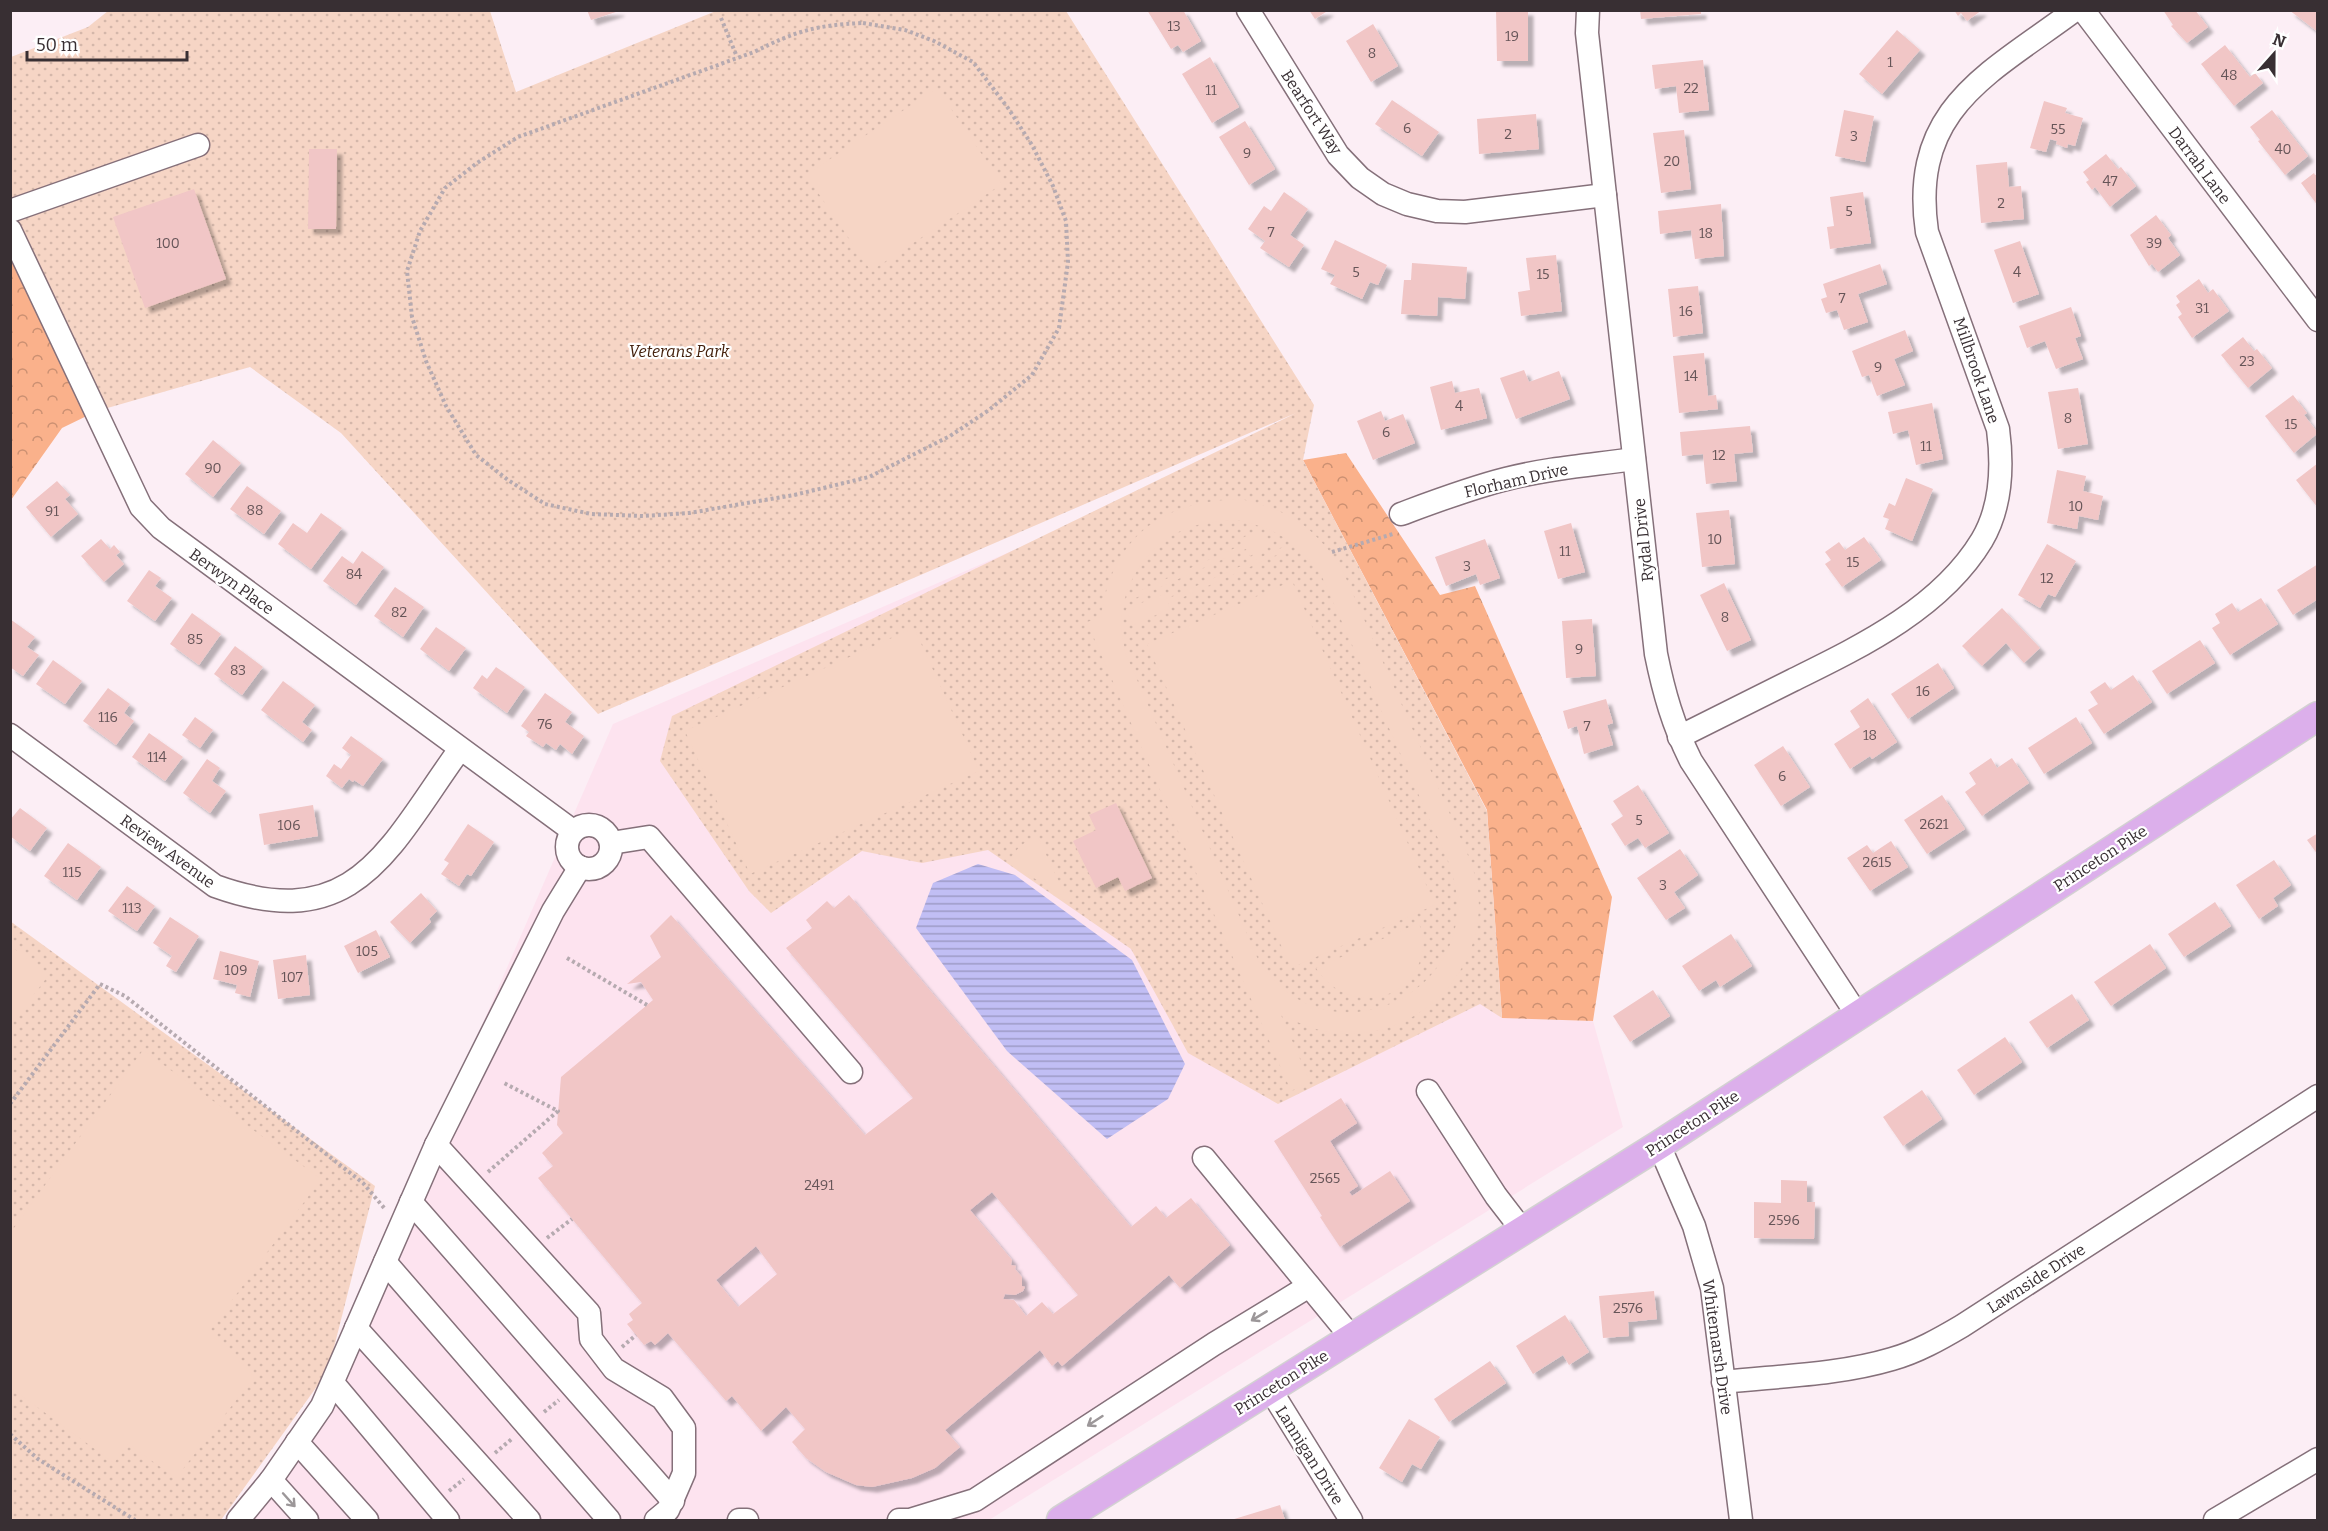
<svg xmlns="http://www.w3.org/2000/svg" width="2328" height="1531" font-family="Bitter,serif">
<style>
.built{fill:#fde3ef}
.forest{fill:url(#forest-crowns)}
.park{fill:url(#park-dots)}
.garden{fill:#f6d5c5;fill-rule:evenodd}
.water{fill:url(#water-rules)}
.building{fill:#f1c6c6;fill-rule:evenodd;filter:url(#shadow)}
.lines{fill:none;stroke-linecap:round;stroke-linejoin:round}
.minor-casing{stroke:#85707a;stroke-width:25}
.major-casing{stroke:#d3d1d2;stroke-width:31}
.path{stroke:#b6aab0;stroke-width:4;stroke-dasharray:3 3;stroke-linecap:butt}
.minor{stroke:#fff;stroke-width:22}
.major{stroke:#dcafeb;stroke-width:28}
.oneway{stroke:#9c9799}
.labels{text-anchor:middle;stroke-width:4.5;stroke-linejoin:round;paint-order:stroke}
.number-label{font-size:14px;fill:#665558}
.street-label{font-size:16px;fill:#382f33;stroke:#fff}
.park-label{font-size:16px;font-style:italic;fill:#44210d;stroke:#fff}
</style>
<defs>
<pattern id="forest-crowns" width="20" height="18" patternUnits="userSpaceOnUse" patternTransform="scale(1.5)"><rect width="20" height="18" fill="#fab18b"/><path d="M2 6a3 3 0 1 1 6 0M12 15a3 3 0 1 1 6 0" fill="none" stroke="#cb9072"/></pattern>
<pattern id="park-dots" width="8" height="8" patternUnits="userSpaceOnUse" patternTransform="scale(1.5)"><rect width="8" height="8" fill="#f6d5c5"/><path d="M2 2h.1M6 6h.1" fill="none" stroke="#d4b7aa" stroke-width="1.8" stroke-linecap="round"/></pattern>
<pattern id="water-rules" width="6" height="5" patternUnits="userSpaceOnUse" patternTransform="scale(1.5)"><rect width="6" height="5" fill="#c1bef4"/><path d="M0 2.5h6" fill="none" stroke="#9e9bc6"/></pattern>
<filter id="shadow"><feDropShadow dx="5.5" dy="5.5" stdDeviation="1.5" flood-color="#0004"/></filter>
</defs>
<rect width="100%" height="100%" fill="#fceef5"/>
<!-- built -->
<path class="built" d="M1210,465L1487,811L1502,1018L1593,1021L1623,1127L989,1520H224L259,1483L335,1363L613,724Z"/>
<!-- forest -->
<g class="forest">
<path d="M11,230L97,411L62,428L11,500Z"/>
<path d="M1346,453L1440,595L1475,586L1612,897L1593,1021L1502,1018L1487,810L1303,460Z"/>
</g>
<!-- park -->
<g class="park">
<path d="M108,11H490L516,92L716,11H1066L1314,405L1303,460L1487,811L1502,1018L1480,1004L1278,1104L1188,1053L1131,949L988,850L922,863L862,851L771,913L749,891L660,761L672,716L1296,413L598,714L341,433L250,367L97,411L11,231V57L88,27Z"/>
<path d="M10,921L375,1186L328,1371L221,1520H11Z"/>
</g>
<!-- garden -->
<g class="garden">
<path d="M937,88L1002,184L871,271L806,175Z"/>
<path d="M1241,499C1291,512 1311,524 1341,567L1464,846C1470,860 1476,875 1478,890C1487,967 1424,1035 1346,1034C1322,1034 1302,1024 1281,1015L1310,1082L1291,1091L1087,622L1101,617C1112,536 1162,501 1241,499ZM1238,520C1279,530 1299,542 1322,577L1452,870C1455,885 1459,900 1457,915C1451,988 1370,1033 1305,1003C1286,994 1273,980 1260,964L1125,652C1124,643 1121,634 1121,625C1122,583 1148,542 1188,528C1204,522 1221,521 1238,520Z"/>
<path d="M1259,530L1268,547L1250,556L1246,549L1131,600L1128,596L1244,544L1242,538Z"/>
<path d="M1288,545L1290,549L1168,604L1170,609L1133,625L1126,609L1164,594L1167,599Z"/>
<path d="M1292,581L1435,905L1291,968L1147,644Z"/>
<path d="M914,628L979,771L750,874L685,731Z"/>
<path d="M1037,835L1064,893L1067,891L1073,897L1068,903L1060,896L1061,895L1008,862C1016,849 1024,842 1037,835Z"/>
<path d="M1419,923C1421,930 1424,939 1423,946C1418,1004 1346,1016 1316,968Z"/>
<path d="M11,946L48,976L11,1025H10Z"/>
<path d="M143,1050L321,1179L208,1333L229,1349L254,1377L176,1478L128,1444L114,1463L11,1388V1232Z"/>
</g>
<!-- water -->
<path class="water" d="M978,864L1015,875L1132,960L1185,1064L1168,1099L1107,1139L1007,1051L916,928L933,883Z"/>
<!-- building -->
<g class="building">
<path d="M587,10H619V11L591,20Z"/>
<path d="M1147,10H1183L1201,41L1183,52L1178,45L1171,49Z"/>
<path d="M1309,10H1329L1315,19Z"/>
<path d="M1496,10H1528V61H1497Z"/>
<path d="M1640,10H1701V14L1641,19Z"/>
<path d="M1954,10H1982L1967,21L1961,13L1958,16Z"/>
<path d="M2163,10H2195L2208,27L2187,43L2171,26L2173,25Z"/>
<path d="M2289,10H2318V32Z"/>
<path d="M1373,24L1398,66L1371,82L1346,41Z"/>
<path d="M1897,30L1920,50L1882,94L1859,74Z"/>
<path d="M2225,45L2250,77L2255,73L2263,83L2234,106L2201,64Z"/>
<path d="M1210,57L1239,107L1212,123L1182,74Z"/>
<path d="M1703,60L1709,110L1679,113L1676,86L1655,89L1652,65Z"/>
<path d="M1392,100L1439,132L1422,156L1375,124Z"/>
<path d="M2044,101L2067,108L2065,113L2083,118L2075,146L2068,144L2067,148L2056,144L2057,141L2050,139L2046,152L2030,148Z"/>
<path d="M1844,110L1874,116L1865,162L1835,156Z"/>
<path d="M2272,110L2308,156L2285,175L2258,141L2260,140L2250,127Z"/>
<path d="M1536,114L1539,149L1479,154L1477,119Z"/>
<path d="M1245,121L1275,169L1249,185L1219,137Z"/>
<path d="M1684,130L1691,189L1661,193L1653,133Z"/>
<path d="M309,149H337L336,229H308Z"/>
<path d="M2106,154L2118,169L2121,167L2136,186L2110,207L2095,187L2092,190L2086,182L2089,180L2083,172Z"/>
<path d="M2007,162L2009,187L2021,186L2024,219L1981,223L1976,165Z"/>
<path d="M2314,173L2315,175L2318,174V206L2301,183Z"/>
<path d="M194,189L226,279L145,308L113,217Z"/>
<path d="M1284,192L1308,209L1290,235L1304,245L1289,267L1260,248L1265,241L1248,229L1264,206L1271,211Z"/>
<path d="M1863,192L1871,243L1830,249L1827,227L1834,226L1830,197Z"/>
<path d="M1721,204L1724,256L1695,259L1691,230L1660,234L1658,211Z"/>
<path d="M2156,215L2171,235L2168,238L2180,255L2158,272L2152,264L2149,266L2130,235Z"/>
<path d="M1335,240L1387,265L1378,285L1370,282L1362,299L1330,284L1335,275L1321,269Z"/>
<path d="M2020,241L2039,294L2013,303L1994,250Z"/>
<path d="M1556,255L1562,311L1521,316L1518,292L1530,290L1526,258Z"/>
<path d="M1412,263L1467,267L1465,299L1438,297L1437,316L1401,314L1404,280H1411Z"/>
<path d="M1880,264L1887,284L1858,294L1868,322L1844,330L1837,310L1826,313L1821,299L1827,297L1823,284Z"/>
<path d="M2199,279L2208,293L2213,289L2229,311L2192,338L2178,317L2182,314L2176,305L2180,302L2176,296Z"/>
<path d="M1698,286L1703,333L1673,337L1668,289Z"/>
<path d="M2071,307L2081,336L2075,338L2083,359L2056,369L2045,341L2027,348L2019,326Z"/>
<path d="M1905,330L1913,351L1894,359L1905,385L1877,396L1869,375L1862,377L1852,351Z"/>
<path d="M2243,337L2254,351L2257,349L2272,368L2248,388L2221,355Z"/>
<path d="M1704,353L1708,396L1716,395L1718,409L1679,413L1673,356Z"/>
<path d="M1524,370L1529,382L1559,371L1570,399L1516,419L1500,378Z"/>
<path d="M1452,381L1455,393L1479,388L1487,418L1441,430L1430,387Z"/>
<path d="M2078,388L2088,444L2058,449L2048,392Z"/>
<path d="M2293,395L2307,413L2304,415L2318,433L2294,453L2265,416Z"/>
<path d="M1932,403L1943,459L1916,465L1908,430L1893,434L1888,412Z"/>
<path d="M1381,411L1385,421L1403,414L1415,443L1373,460L1357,421Z"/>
<path d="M1750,426L1753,452L1734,454L1737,481L1706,484L1703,454L1682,456L1680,432Z"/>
<path d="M213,440L241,463L213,497L185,474Z"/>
<path d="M2318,463V508L2296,480Z"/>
<path d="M2057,470L2086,476L2083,491L2103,496L2098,520L2079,516L2077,529L2047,523Z"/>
<path d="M1906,478L1933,489L1912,541L1885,529L1889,519L1883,517L1889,503L1895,506Z"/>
<path d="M57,481L70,495L65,499L78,514L51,537L26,507Z"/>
<path d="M247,486L281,511L264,534L230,509Z"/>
<path d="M1729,510L1735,564L1702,567L1696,513Z"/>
<path d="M321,513L342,528L311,569L278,544L293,523L307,533Z"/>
<path d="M1571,523L1585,572L1558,579L1544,531Z"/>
<path d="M1864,537L1881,560L1842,587L1825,564L1831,560L1825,552L1839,542L1845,550Z"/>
<path d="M101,539L110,549L114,545L120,552L116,555L124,564L104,582L81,556Z"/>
<path d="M1485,539L1500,578L1480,585L1476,574L1446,586L1435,557Z"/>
<path d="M2047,544L2076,561L2055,597L2048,594L2040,608L2018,595Z"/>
<path d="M362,551L384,567L356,605L323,581L342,556L353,564Z"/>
<path d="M2318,564V599L2293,615L2277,590Z"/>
<path d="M149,570L161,578L155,586L172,598L155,621L127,601Z"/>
<path d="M1724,583L1751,640L1727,651L1700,595Z"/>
<path d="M395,587L424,607L403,637L374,616Z"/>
<path d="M2261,598L2278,624L2230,655L2212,628L2220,623L2215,614L2232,603L2238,612Z"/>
<path d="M2002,608L2040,648L2024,663L2006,643L1982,666L1962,646Z"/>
<path d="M192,613L221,634L199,665L170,644Z"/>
<path d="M10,619L35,637L27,647L39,655L23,676L10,667Z"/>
<path d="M1592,619L1596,676L1566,678L1562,621Z"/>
<path d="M436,627L466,648L449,671L420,649Z"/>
<path d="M2200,640L2215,663L2167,694L2152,671Z"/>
<path d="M235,646L263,667L242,695L214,674Z"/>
<path d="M53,660L82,681L65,704L36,684Z"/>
<path d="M1938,663L1954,688L1908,719L1891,694Z"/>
<path d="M496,667L525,687L507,713L473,688L482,675L487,679Z"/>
<path d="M2133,675L2152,702L2104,734L2088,710L2098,704L2090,692L2105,682L2111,690Z"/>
<path d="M283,681L315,705L302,722L312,730L303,742L261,710Z"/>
<path d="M108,688L130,704L124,713L134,721L116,745L83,721Z"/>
<path d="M545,693L572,712L565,722L584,736L572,754L560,744L556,750L546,743L543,747L526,736L529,732L521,726Z"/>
<path d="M1868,698L1897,742L1872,759L1870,756L1850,769L1834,744L1860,727L1850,711Z"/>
<path d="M1606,699L1613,723L1607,725L1613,745L1584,754L1577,726L1568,729L1563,711Z"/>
<path d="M195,717L213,730L200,748L182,735Z"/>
<path d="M2076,717L2092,743L2044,774L2028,748Z"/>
<path d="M149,733L183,757L165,781L132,757Z"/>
<path d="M351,736L383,759L363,786L354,780L353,782L349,779L342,788L326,776L334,764L341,769L351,755L342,748Z"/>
<path d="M1783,746L1810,787L1781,806L1754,765Z"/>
<path d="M1991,758L1997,768L2012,758L2029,783L1982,816L1965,792L1976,784L1969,773Z"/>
<path d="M207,759L220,768L212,781L226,791L210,813L183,793Z"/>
<path d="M1638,785L1669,833L1645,848L1638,838L1625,846L1611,824L1623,816L1613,801Z"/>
<path d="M1942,795L1965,829L1927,854L1904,820Z"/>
<path d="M1116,803L1152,878L1125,891L1118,877L1096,888L1073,841L1096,830L1089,815Z"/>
<path d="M313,805L318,836L264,845L259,814Z"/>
<path d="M20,808L47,828L30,851L10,836V820Z"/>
<path d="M468,824L494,842L471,876L467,874L459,886L441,874L449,863L444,860Z"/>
<path d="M2318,833V855L2307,840Z"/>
<path d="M1891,841L1908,867L1870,891L1847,858L1867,845L1873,853Z"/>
<path d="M68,843L101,867L77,900L44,876Z"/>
<path d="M1680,849L1698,875L1674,892L1685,908L1666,920L1637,878Z"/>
<path d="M2274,860L2291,885L2273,898L2278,906L2259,919L2236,885Z"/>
<path d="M127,886L155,906L137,931L108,911Z"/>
<path d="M421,893L437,911L429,919L431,922L410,943L390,922Z"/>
<path d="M849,895L1131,1227L1156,1206L1166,1218L1191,1198L1230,1245L1180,1288L1169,1275L1062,1366L1058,1361L1052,1366L1040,1350L945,1430L960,1447L935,1468L912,1478L872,1487L856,1485L826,1472L806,1458L792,1442L805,1429L786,1407L761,1431L732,1396L726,1401L668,1333L655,1345L651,1341L644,1345L627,1324L633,1320L629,1314L642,1303L538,1178L553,1166L542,1153L563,1133L557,1125L561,1077L653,1000L641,982L627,984L661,957L650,936L671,915L865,1135L913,1098L786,948L812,928L806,920L827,901L834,908ZM992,1192L1078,1295L1053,1314L1042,1302L1026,1316L1014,1300L1003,1299L1005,1294L1015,1295L1023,1291L1025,1287L1022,1286V1277L1015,1269L1016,1266L1011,1265L1012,1260L970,1210ZM756,1246L777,1274L738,1307L716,1280Z"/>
<path d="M2215,902L2231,926L2184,957L2168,934Z"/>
<path d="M170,917L199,936L176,972L166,966L172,956L153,943Z"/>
<path d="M376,930L390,957L358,973L344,946Z"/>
<path d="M1731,934L1752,966L1720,987L1716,980L1699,991L1682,966Z"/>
<path d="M2150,944L2166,968L2111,1006L2094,982Z"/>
<path d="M220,951L259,961L250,997L235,993L237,985L213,979Z"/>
<path d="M306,955L310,995L278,999L273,960Z"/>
<path d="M1653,990L1670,1016L1630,1042L1613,1016Z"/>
<path d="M2072,994L2089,1020L2047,1048L2029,1022Z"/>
<path d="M2005,1037L2022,1062L1974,1095L1957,1070Z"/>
<path d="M1922,1090L1942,1119L1903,1146L1883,1117Z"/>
<path d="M1341,1098L1357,1123L1330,1141L1358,1186L1349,1192L1352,1196L1390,1171L1410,1201L1340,1247L1320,1217L1322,1216L1274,1141Z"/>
<path d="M1781,1180L1807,1181V1202H1815L1814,1239L1754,1238V1202L1781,1203Z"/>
<path d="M1654,1291L1657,1319L1628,1322L1629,1336L1603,1338L1599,1296Z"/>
<path d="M1565,1315L1589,1352L1569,1365L1563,1355L1533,1374L1516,1346Z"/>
<path d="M1490,1361L1506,1383L1449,1422L1434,1399Z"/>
<path d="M1409,1419L1440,1437L1421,1469L1412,1464L1402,1482L1379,1468Z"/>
<path d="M1280,1505L1285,1520H1231Z"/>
</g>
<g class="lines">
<!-- minor casing -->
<g class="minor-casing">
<g id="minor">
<path d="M1248,10L1338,155L1360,178L1383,194L1407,204L1437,211L1465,212L1605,195"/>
<path d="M1588,10L1587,33L1656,654C1664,693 1673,725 1691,761L1858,1016"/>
<path d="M2083,10L2318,320"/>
<path d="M10,211L198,145"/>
<path d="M10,230L141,507L161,528L573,831"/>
<path d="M1401,514C1436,501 1470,488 1506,479C1548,468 1592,465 1634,459"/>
<path d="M10,735L215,886C356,937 389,847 460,749"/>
<path d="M1679,737C1717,718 1755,699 1793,680C1862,646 1941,608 1982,540C2002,506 2003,467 1998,429L1927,232C1909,108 1989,74 2075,10"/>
<circle cx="589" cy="847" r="22"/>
<path d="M611,843L649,837L851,1072"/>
<path d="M1428,1091L1496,1196L1523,1231"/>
<path d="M436,1145L589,1313L591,1339L614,1369L662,1398L684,1428V1473L668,1510L656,1520"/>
<path d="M1659,1145L1694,1226L1712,1288L1741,1520"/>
<path d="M1204,1158L1352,1338"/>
<path d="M411,1202L673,1501"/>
<path d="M385,1262L609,1520"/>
<path d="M356,1328L529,1520"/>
<path d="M1723,1382C1779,1376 1838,1375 1892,1359C1917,1352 1940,1339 1962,1326L2318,1096"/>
<path d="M333,1383L448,1520"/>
<path d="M1270,1389L1351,1520"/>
<path d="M297,1442L367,1520"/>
<path d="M271,1480L307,1520"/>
<path d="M238,1520L271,1480L322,1406L436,1145L553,911L580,867"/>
<path d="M739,1520H747"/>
<path d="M899,1520H910L975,1500L1214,1344L1309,1286"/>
<path d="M2215,1520L2318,1459"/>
</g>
</g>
<!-- major casing -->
<g class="major-casing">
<path id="major" d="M1061,1520L1659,1145L2318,716"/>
</g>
<!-- path -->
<g class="path">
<path d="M721,18L737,57"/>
<path d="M863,23L905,30L934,41L973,62L1008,108L1032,145L1053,186L1066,221L1068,262L1059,328L1032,375L989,410L950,436L869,477L794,495L689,513L643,516L591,514L545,504L508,480L476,455L446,406L426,361L412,317L407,271L420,231L445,188L477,163L518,137L754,52C796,31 816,25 863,23Z"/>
<path d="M1332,552L1393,534"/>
<path d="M567,958L647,1005"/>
<path d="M10,1104L100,984L125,996L363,1183L385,1209"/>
<path d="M488,1172L558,1111L502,1082"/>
<path d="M547,1238L572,1219"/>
<path d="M622,1347L636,1335"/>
<path d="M544,1412L559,1400"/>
<path d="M10,1434L38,1459L135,1520"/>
<path d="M495,1453L513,1438"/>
<path d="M449,1491L464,1479"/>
</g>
<!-- minor -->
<use href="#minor" class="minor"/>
<!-- major -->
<use href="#major" class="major"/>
</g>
<!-- one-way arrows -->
<defs><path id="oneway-shaft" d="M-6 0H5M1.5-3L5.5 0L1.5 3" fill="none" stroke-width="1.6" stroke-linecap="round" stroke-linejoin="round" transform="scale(1.5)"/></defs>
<g class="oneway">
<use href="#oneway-shaft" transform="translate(1259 1316) rotate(149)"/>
<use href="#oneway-shaft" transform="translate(1095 1421) rotate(147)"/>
<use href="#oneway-shaft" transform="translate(289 1500) rotate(48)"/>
</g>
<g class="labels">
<!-- number labels -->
<g class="number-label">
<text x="1174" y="31">13</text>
<text x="1512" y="41">19</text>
<text x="1372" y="58">8</text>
<text x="1890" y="67">1</text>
<text x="2229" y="80">48</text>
<text x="1691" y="93">22</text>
<text x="1211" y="95">11</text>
<text x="1407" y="133">6</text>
<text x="2058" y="134">55</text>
<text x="1508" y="139">2</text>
<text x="1854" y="141">3</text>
<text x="2283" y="154">40</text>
<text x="1247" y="158">9</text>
<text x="1672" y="166">20</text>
<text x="2110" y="186">47</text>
<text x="2001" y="208">2</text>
<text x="1849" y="216">5</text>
<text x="1271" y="237">7</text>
<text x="1706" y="238">18</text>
<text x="168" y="248">100</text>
<text x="2154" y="248">39</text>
<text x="1356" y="277">5</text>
<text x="2017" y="277">4</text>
<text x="1543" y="279">15</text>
<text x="1842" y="303">7</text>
<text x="2202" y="313">31</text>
<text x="1686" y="316">16</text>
<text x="2247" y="366">23</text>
<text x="1878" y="372">9</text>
<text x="1691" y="381">14</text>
<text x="1459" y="411">4</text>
<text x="2068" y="423">8</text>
<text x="2291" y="429">15</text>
<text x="1386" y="437">6</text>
<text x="1926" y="451">11</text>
<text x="1719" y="460">12</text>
<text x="213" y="473">90</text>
<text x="2076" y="511">10</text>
<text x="255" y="515">88</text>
<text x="52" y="516">91</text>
<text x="1715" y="544">10</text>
<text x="1565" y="556">11</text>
<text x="1853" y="567">15</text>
<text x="1467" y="571">3</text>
<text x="354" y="579">84</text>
<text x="2047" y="583">12</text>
<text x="399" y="617">82</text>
<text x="1725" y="622">8</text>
<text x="195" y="644">85</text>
<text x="1579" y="654">9</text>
<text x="238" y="675">83</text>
<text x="1923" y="696">16</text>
<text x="108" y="722">116</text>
<text x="545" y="729">76</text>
<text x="1587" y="731">7</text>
<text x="1870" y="740">18</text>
<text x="157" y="762">114</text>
<text x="1782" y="781">6</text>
<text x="1639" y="825">5</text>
<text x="1934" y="829">2621</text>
<text x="289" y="830">106</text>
<text x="1877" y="867">2615</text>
<text x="72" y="877">115</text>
<text x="1663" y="890">3</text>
<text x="132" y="913">113</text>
<text x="367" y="956">105</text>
<text x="236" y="975">109</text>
<text x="292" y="982">107</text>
<text x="1325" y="1183">2565</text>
<text x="819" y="1190">2491</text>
<text x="1784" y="1225">2596</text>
<text x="1628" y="1313">2576</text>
</g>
<!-- street labels -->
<g class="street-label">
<text transform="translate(1312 112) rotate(57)" y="6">Bearfort Way</text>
<text transform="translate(2200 165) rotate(53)" y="6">Darrah Lane</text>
<text transform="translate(1977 370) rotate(71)" y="6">Millbrook Lane</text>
<text transform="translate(1516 480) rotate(-13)" y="6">Florham Drive</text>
<text transform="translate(1643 540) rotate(-96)" y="6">Rydal Drive</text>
<text transform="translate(232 581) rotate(36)" y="6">Berwyn Place</text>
<text transform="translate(168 851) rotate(36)" y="6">Review Avenue</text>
<text transform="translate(2100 858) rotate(-33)" y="6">Princeton Pike</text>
<text transform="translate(1692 1123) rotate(-33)" y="6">Princeton Pike</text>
<text transform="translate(2036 1278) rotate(-33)" y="6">Lawnside Drive</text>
<text transform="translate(1718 1347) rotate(82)" y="6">Whitemarsh Drive</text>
<text transform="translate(1281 1382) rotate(-32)" y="6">Princeton Pike</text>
<text transform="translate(1310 1455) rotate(58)" y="6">Lannigan Drive</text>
</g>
<!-- park labels -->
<g class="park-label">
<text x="679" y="357">Veterans Park</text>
</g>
</g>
<!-- border -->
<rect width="2328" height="1531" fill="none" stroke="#382f33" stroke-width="24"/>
<!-- north arrow -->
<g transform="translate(2274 54) rotate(21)" stroke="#ffffff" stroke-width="4.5" paint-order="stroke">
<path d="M0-4.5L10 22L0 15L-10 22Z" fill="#382f33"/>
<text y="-9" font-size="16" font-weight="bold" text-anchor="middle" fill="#382f33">N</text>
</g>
<!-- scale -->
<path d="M27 51v9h160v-9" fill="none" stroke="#382f33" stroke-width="3"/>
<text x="36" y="51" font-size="18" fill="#382f33" stroke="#ffffff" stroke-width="4.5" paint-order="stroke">50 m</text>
</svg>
